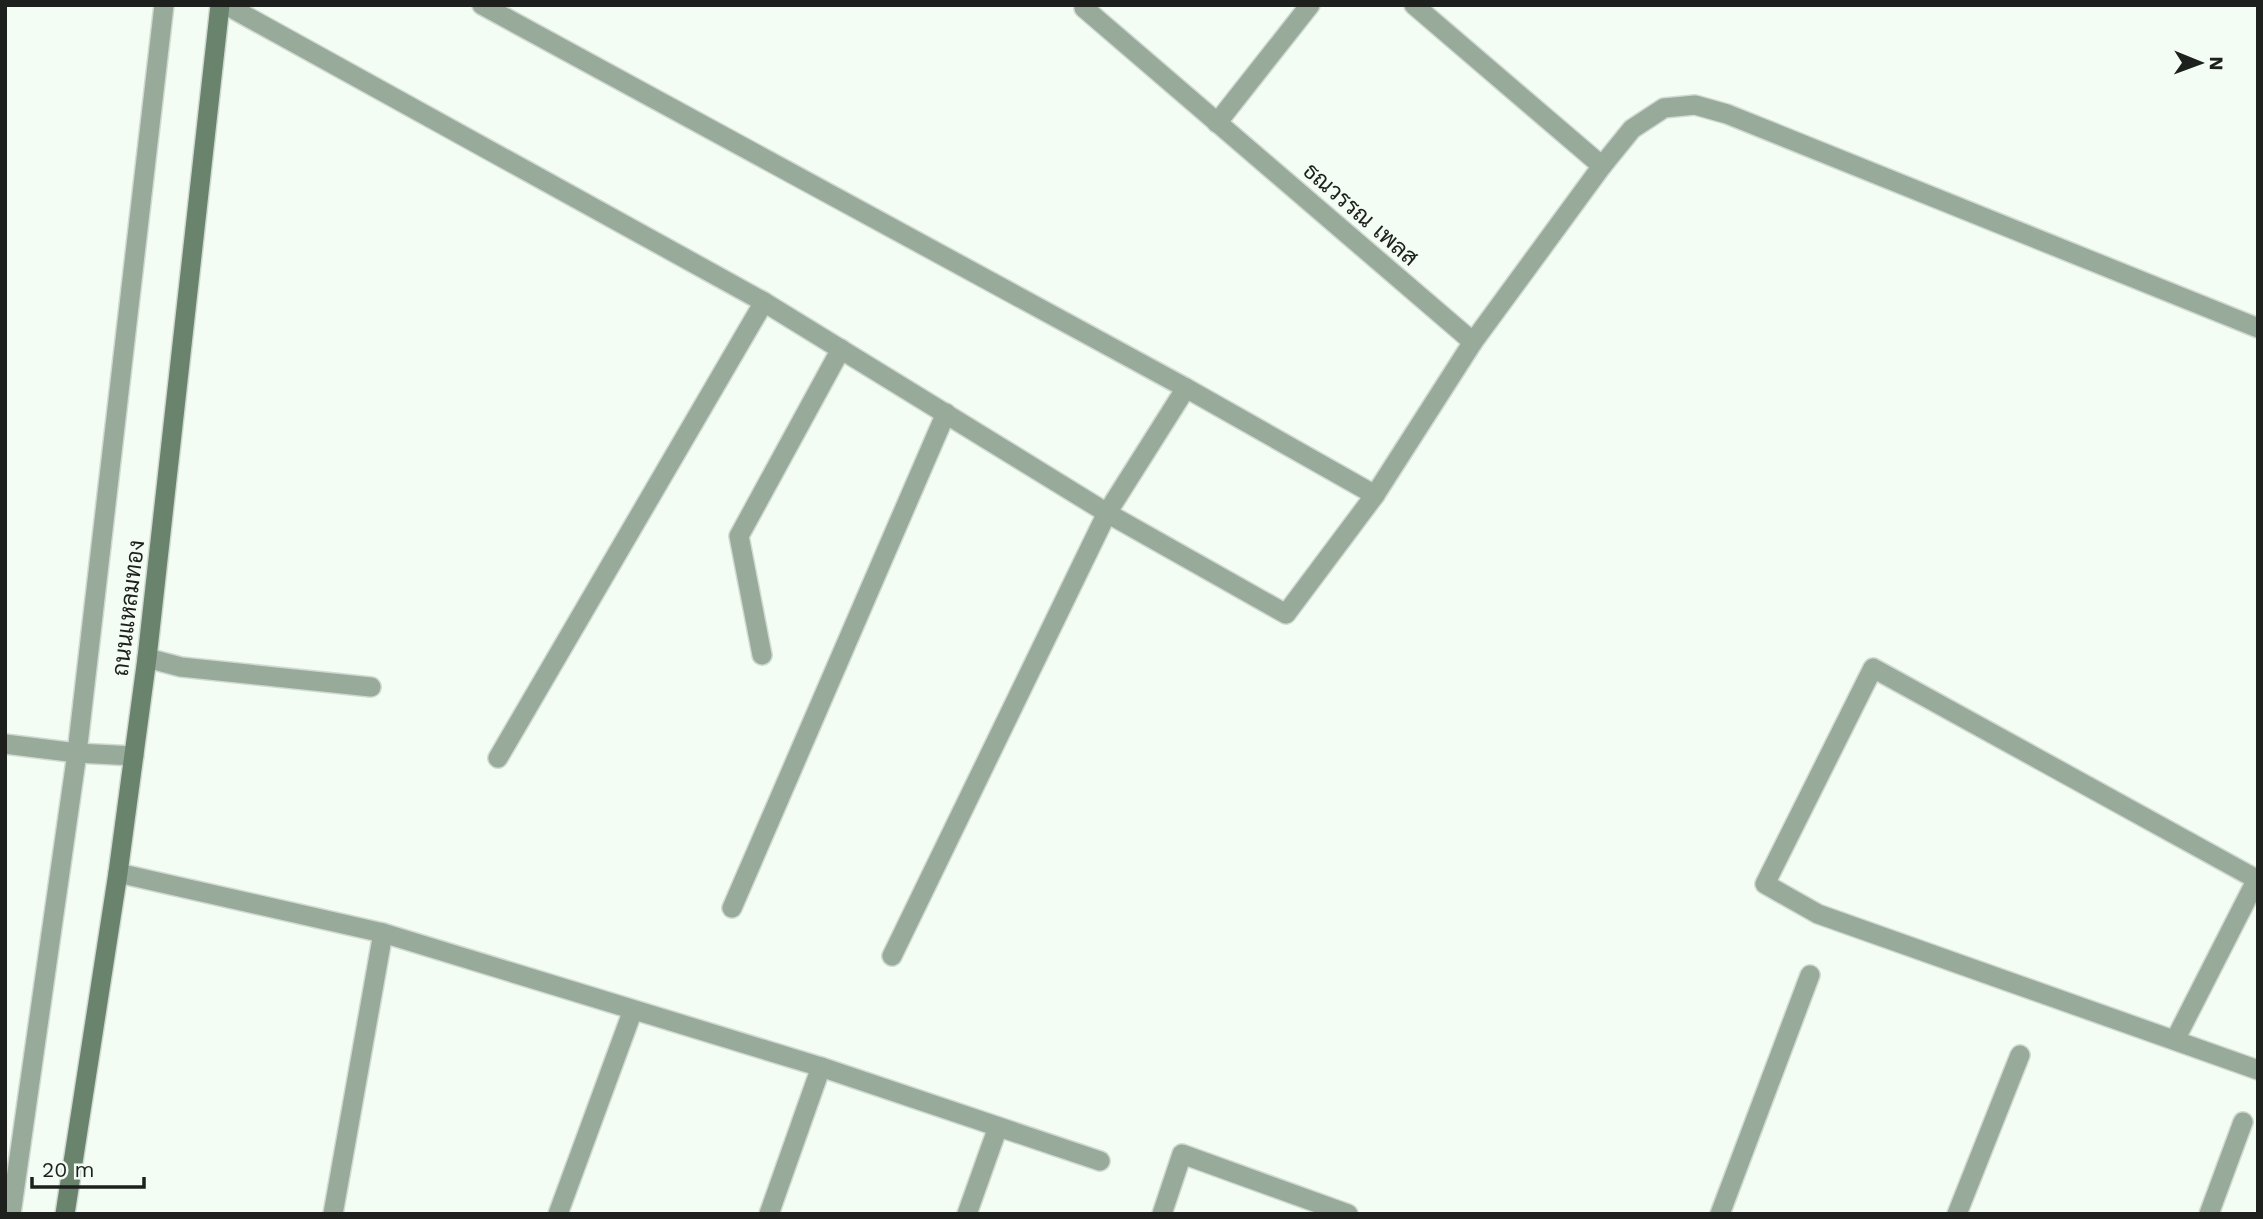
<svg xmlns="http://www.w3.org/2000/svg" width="2263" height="1219" font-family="'Work Sans',Sarabun,sans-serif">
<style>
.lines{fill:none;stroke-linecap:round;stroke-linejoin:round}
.service-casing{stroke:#d1dad2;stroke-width:22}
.minor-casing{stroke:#d1dad2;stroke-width:22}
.secondary-casing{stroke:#d1dad2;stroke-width:22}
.service{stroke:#98aa9a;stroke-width:19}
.minor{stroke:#98aa9a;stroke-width:19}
.secondary{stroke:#69836c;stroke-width:19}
.labels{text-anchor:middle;stroke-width:7;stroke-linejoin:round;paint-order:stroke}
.street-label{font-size:23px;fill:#1d201d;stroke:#f3fdf4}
</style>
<rect width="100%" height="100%" fill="#f3fdf4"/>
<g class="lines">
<!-- service casing -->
<g class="service-casing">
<g id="service">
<path d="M482,5L1186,388L1107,513"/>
<path d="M1186,388L1375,495"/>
<path d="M732,908L946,413"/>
</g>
</g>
<!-- minor casing -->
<g class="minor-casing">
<g id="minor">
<path d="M226,5L764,302L1107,513L1286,614L1375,495L1473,342L1602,166L1632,129L1664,108L1695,105L1727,114L2258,328"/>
<path d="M1414,5L1602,166"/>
<path d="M1084,8L1473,342"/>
<path d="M1217,123L1310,5"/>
<path d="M762,655L739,536L841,349"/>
<path d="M147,658L181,667L371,687"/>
<path d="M5,744L77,753L134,756"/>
<path d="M498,758L764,302"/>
<path d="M118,873L383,933L821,1067L1100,1161"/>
<path d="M2258,880L1873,668L1765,884L1818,914L2258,1070"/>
<path d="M892,956L1107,513"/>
<path d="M2175,1040L2257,879"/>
<path d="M11,1214L77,753L164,5"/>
<path d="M333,1214L383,933"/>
<path d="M558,1214L633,1010"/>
<path d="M769,1214L821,1067"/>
<path d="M967,1214L998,1127"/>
<path d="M1162,1214L1182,1154L1348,1214"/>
<path d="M1720,1214L1810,975"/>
<path d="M1957,1214L2020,1055"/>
<path d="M2209,1214L2243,1122"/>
</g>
</g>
<!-- secondary casing -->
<g class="secondary-casing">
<path id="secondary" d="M65,1214L118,873L147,658L220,5"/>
</g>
<!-- service -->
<use href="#service" class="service"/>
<!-- minor -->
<use href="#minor" class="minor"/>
<!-- secondary -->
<use href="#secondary" class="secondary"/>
</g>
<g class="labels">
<!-- street labels -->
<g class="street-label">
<text transform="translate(1361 214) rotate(41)" y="8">ธณวรรณ เพลส</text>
<text transform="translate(128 608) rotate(-83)" y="8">ถนนแหลมทอง</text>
</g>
</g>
<!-- border -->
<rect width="2263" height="1219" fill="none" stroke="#1d201d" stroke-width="14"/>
<!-- north arrow -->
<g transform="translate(2200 63) rotate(91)" stroke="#f3fdf4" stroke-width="5" paint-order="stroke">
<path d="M0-5L12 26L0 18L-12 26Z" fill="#1d201d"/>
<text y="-10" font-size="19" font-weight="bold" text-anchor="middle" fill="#1d201d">N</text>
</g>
<!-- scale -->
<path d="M32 1177v10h112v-10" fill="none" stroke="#1d201d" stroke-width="3.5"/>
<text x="42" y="1177" font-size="21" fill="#1d201d" stroke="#f3fdf4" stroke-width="5" paint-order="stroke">20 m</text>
</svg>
